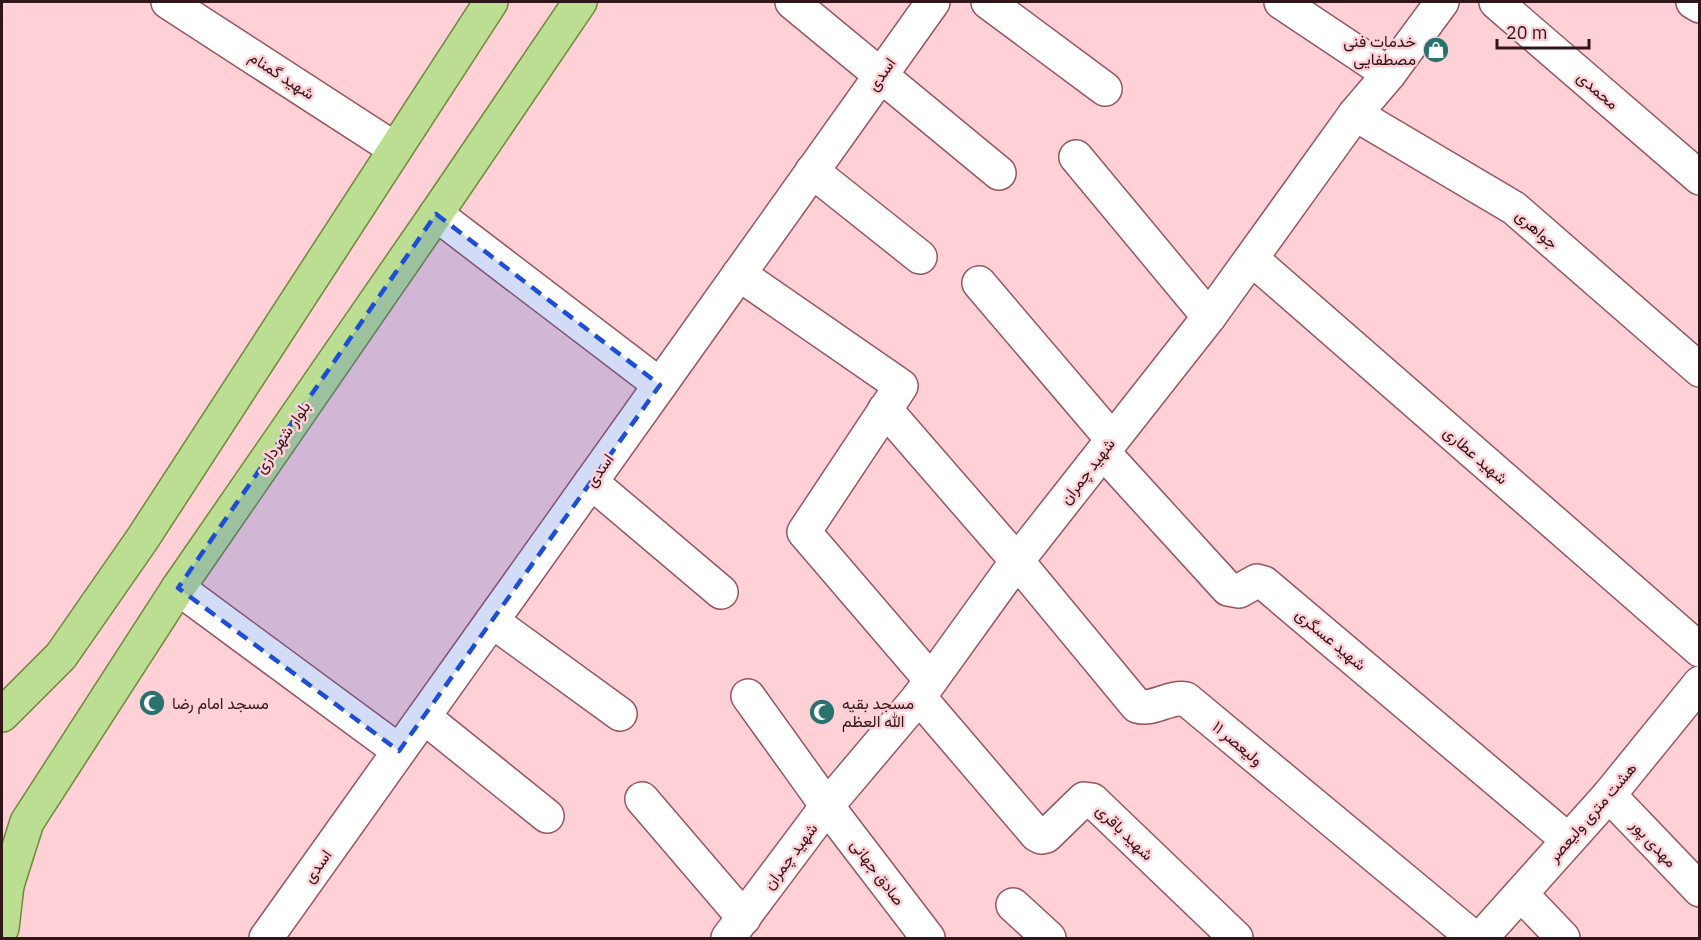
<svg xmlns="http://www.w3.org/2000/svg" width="1701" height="940" font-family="'IBM Plex Sans',Vazirmatn,sans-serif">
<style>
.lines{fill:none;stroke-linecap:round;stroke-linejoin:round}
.minor-casing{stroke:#97555f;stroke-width:36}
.major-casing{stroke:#6d8939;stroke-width:36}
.minor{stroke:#fff;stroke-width:33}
.major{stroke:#bbde92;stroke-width:33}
.marked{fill:#1d4ed8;fill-opacity:0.2;stroke:#1d4ed8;stroke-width:4.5;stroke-dasharray:12 8;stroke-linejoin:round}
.labels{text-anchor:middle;stroke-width:5;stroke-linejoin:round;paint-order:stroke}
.poi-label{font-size:16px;fill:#30151a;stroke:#ffd0d5;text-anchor:start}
.street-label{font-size:16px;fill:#30151a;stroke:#ffd0d5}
</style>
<rect width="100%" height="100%" fill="#ffd0d5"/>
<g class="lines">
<!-- minor casing -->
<g class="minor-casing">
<g id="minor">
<path d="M168,2L395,149"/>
<path d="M792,2L999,173"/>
<path d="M988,2L1105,89"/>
<path d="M1281,2L1389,74"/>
<path d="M1496,2L1700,178"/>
<path d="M1693,2L1700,6"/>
<path d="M1355,114L1514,208L1700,370"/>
<path d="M1076,157L1209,317"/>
<path d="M812,171L920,257"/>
<path d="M436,214L660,385"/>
<path d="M1252,259L1700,650"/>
<path d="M739,274L901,386L804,532L931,680"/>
<path d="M979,283L1112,439"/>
<path d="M885,409L1017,561L1137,706C1153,711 1169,696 1186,699L1474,938"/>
<path d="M1103,452L1228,589L1239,591L1257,581L1264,583L1568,840"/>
<path d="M591,482L721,592"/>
<path d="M178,588L399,751"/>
<path d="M492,621L620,714"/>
<path d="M748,696L827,806L928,938"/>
<path d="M919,697L1037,835L1041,837L1046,836L1084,799L1092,800L1236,938"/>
<path d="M424,717L547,816"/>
<path d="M1609,795L1700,890"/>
<path d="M642,799L744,918"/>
<path d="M1521,894L1563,938"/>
<path d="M1013,905L1049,938"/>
<path d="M266,938L933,2"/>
<path d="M728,938L827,806L919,697L1017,561L1209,317L1355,114L1389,74L1442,2"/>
<path d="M1481,938L1609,795L1700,683"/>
</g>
</g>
<!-- major casing -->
<g class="major-casing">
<g id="major">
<path d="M2,715L61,656L143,538L491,2"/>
<path d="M2,867L7,885L2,928"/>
<path d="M7,885L27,822L178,588L436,214L580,2"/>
</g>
</g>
<!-- minor -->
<use href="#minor" class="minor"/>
<!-- major -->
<use href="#major" class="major"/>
</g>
<!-- marked area -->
<path class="marked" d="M436,214L660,385L399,751L178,588Z"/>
<!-- icons -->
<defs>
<g id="shop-disc" transform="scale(1.35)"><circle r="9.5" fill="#29726f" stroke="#ffd0d5"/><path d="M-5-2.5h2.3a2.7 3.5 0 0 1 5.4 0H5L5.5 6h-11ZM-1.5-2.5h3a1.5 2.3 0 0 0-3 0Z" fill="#fff"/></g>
<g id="mosque-disc" transform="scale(1.35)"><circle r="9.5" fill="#29726f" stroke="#ffd0d5"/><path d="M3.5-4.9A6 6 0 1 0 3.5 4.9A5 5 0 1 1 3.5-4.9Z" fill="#fff"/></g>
</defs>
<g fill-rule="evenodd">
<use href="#shop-disc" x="1436" y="50"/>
<use href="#mosque-disc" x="152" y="703"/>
<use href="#mosque-disc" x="822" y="712"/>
</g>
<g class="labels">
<!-- poi labels -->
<g class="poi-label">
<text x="1416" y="47" text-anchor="end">خدمات فنی<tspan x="1416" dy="18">مصطفایی</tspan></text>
<text x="172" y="709">مسجد امام رضا</text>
<text x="842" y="709">مسجد بقیه<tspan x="842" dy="18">الله العظم</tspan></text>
</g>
<!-- street labels -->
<g class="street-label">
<text transform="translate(881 74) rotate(-55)" y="6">اسدی</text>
<text transform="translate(282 75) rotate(33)" y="6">شهید گمنام</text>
<text transform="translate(1598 90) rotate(41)" y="6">محمدی</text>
<text transform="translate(1537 229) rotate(41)" y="6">جواهری</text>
<text transform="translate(282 437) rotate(-55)" y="6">بلوار شهرداری</text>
<text transform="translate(1476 455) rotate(41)" y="6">شهید عطاری</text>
<text transform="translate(599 470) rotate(-55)" y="6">اسدی</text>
<text transform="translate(1087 471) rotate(-52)" y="6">شهید چمران</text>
<text transform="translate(1331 639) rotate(40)" y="6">شهید عسگری</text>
<text transform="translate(1238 743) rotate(40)" y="6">ولیعصر ۱۱</text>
<text transform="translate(1592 812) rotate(-49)" y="6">هشت متری ولیعصر</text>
<text transform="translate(1125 832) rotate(44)" y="6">شهید باقری</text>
<text transform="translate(1654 843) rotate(47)" y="6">مهدی پور</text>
<text transform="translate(790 856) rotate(-53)" y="6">شهید چمران</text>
<text transform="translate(317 866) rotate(-55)" y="6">اسدی</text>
<text transform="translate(878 872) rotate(53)" y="6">صادق جهانی</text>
</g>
</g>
<!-- border -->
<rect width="1701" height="940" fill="none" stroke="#30151a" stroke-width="6"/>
<!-- scale -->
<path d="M1497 39v9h92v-9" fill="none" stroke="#30151a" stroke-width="3"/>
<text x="1506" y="39" font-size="18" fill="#30151a" stroke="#ffd0d5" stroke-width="4.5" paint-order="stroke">20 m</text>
</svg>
